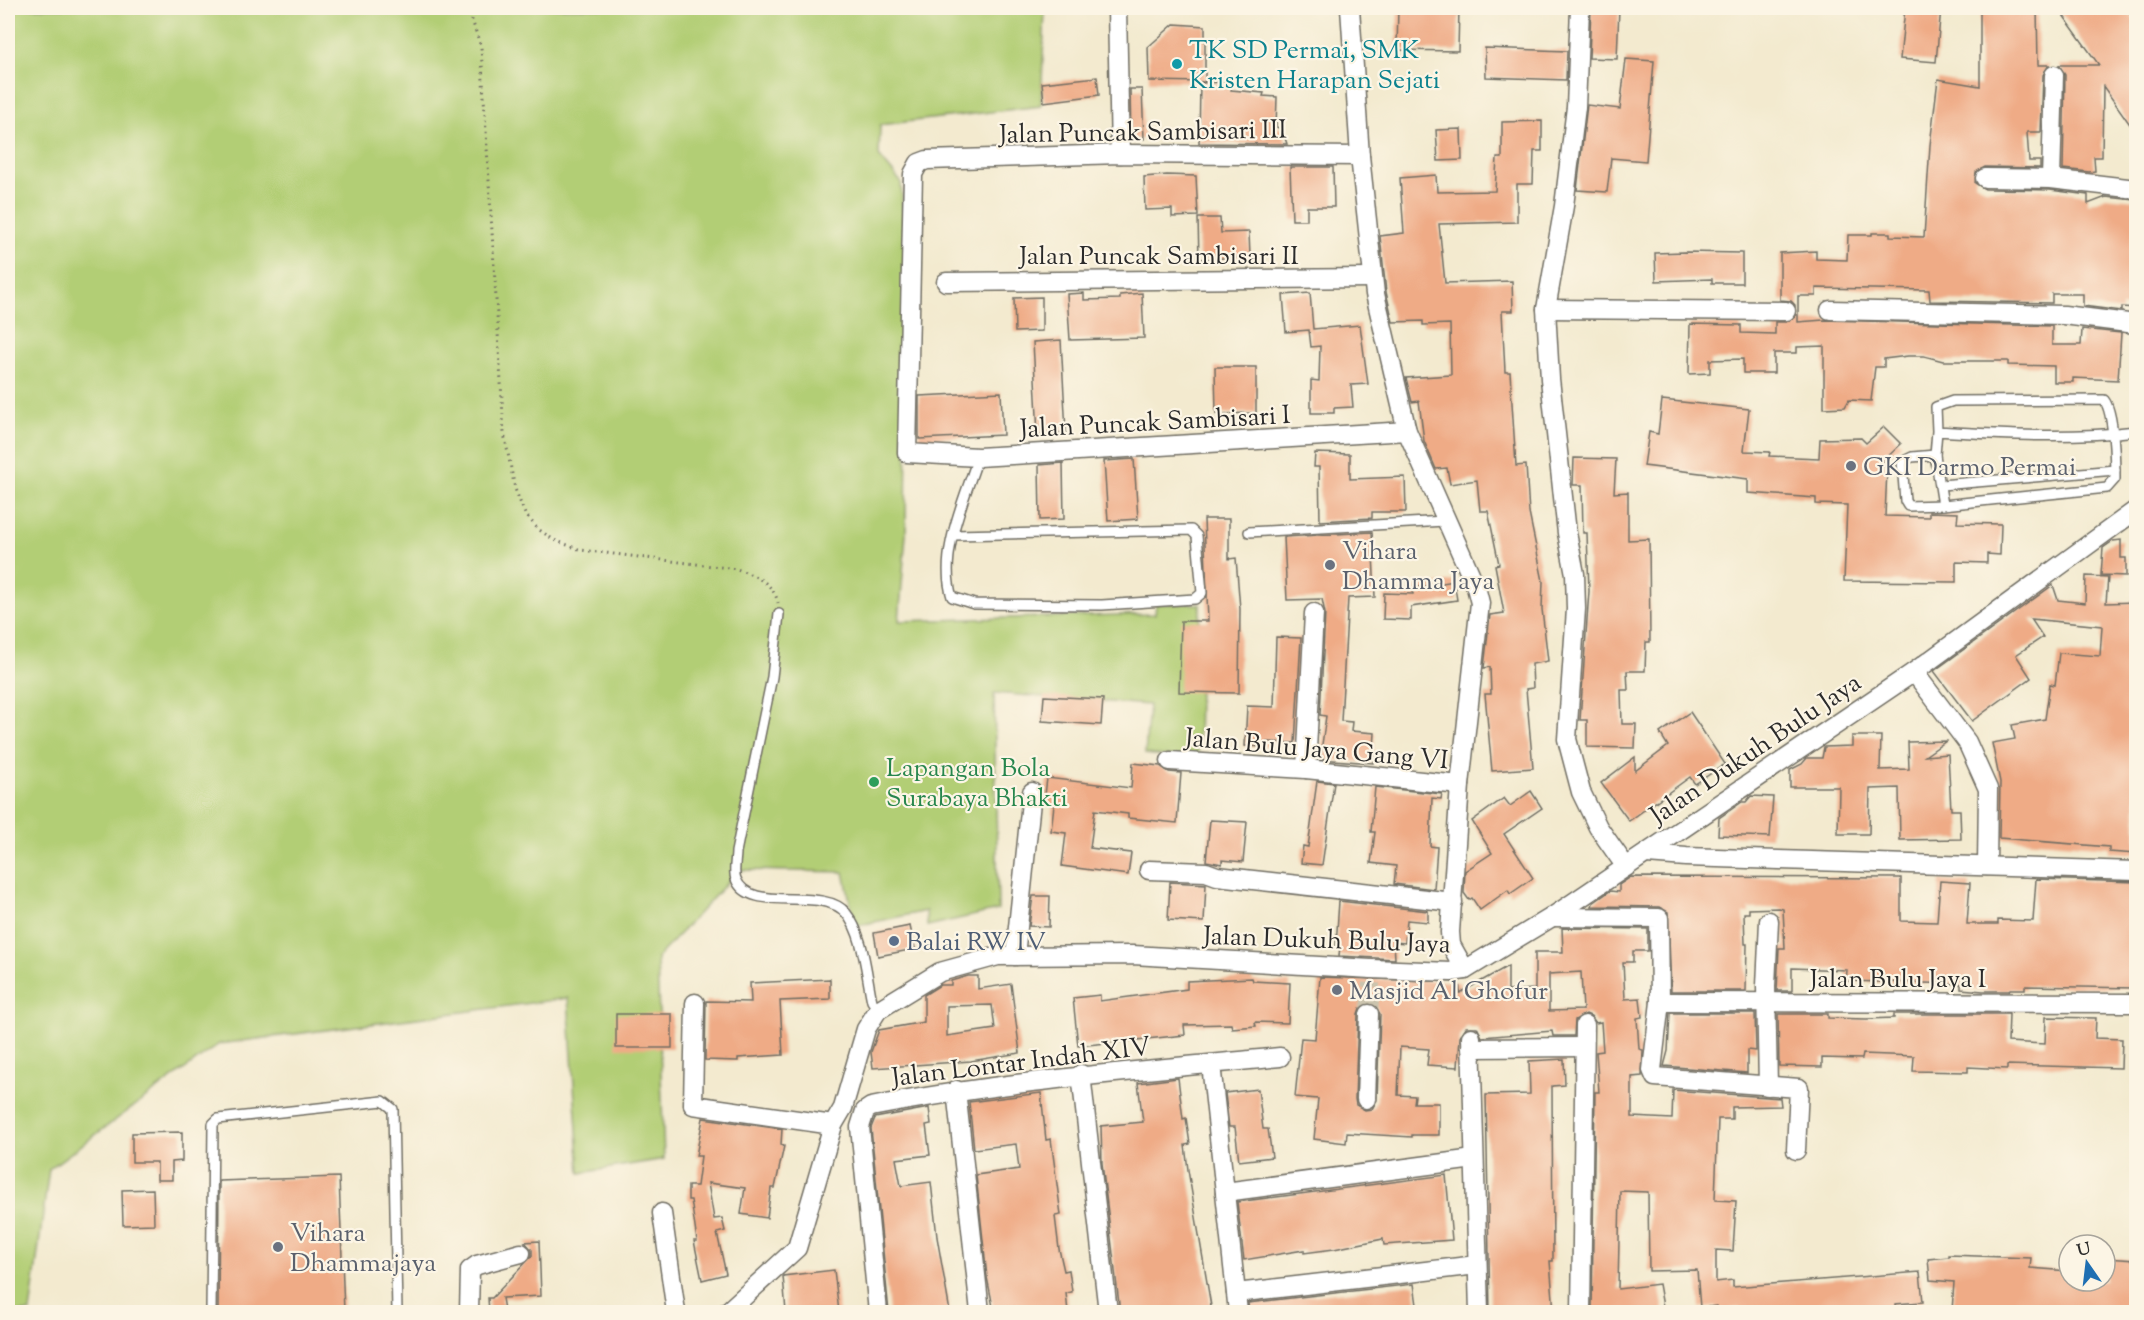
<svg xmlns="http://www.w3.org/2000/svg" width="2144" height="1320" font-family="'Sorts Mill Goudy',serif">
<style>
.green{fill:#b2ce74;stroke:#6e7c50;stroke-width:1.5}
.building{fill:#efab86;fill-rule:evenodd}
.lines{fill:none;stroke-linecap:round;stroke-linejoin:round}
.street-tunnel{stroke:#cbc4ae;stroke-width:18;stroke-dasharray:18 9;stroke-linecap:butt}
.lane-casing{stroke:#716e64;stroke-width:12}
.street-casing{stroke:#716e64;stroke-width:21}
.path{stroke:#716e64;stroke-width:3;stroke-dasharray:1.5 4.5;stroke-linecap:butt}
.lane{stroke:#fff;stroke-width:9}
.street{stroke:#fff;stroke-width:18}
.culture-dot{fill:#0f9aa8;stroke:#fcf5e5;stroke-width:2}
.worship-dot{fill:#6b7280;stroke:#fcf5e5;stroke-width:2}
.leisure-dot{fill:#2e9e5b;stroke:#fcf5e5;stroke-width:2}
.service-dot{fill:#5c6f8a;stroke:#fcf5e5;stroke-width:2}
.labels{text-anchor:middle;stroke-width:4.5;stroke-linejoin:round;paint-order:stroke}
.culture-label{font-size:26px;fill:#0d838f;stroke:#fcf5e5;text-anchor:start}
.street-label{font-size:26px;fill:#2b2b2b;stroke:#fcf5e5}
.worship-label{font-size:26px;fill:#5b616d;stroke:#fcf5e5;text-anchor:start}
.leisure-label{font-size:26px;fill:#27864d;stroke:#fcf5e5;text-anchor:start}
.service-label{font-size:26px;fill:#4e5e75;stroke:#fcf5e5;text-anchor:start}
</style>
<rect width="100%" height="100%" fill="#fcf5e5"/>
<filter id="ink" filterUnits="userSpaceOnUse"><feTurbulence type="fractalNoise" baseFrequency=".0167" numOctaves="2"/><feDisplacementMap in="SourceGraphic" scale="12" xChannelSelector="R" yChannelSelector="G"/><feConvolveMatrix kernelMatrix="1 2 1 2 8 2 1 2 1" color-interpolation-filters="sRGB"/></filter>
<filter id="wash" filterUnits="userSpaceOnUse"><feTurbulence type="fractalNoise" baseFrequency=".008" numOctaves="4" result="noise"/><feDisplacementMap in="SourceGraphic" scale="24" xChannelSelector="R" yChannelSelector="G"/><feGaussianBlur stdDeviation="1.35" result="paint"/><feColorMatrix in="noise" values="0 0 0 0 0 0 0 0 0 0 0 0 0 0 0 0 0 1.4 0 .05"/><feComposite in="paint" operator="in"/></filter>
<g filter="url(#wash)">
<rect width="100%" height="100%" fill="#f3eacf"/>
<!-- green -->
<path class="green" d="M8,8H1045L1041,106L880,125L879,156L901,182L908,298L906,534L899,621L1155,614L1156,604H1200L1198,759L1145,754L1149,705L994,693L998,910L927,926L926,911L855,926L844,872L739,870L657,958L664,1159L580,1173L568,998L219,1044L49,1169L30,1312H8Z"/>
<g id="blocks">
<!-- building -->
<g class="building">
<path d="M1398,8H1459L1458,51L1397,50Z"/>
<path d="M1591,8H1619L1617,59L1589,58Z"/>
<path d="M1905,8H1941L1936,62L1900,59Z"/>
<path d="M1980,8H2037L2038,65H2049L2043,75L2041,132H2027L2029,161H2040V168L1985,167L1976,172L1975,183L1985,189L2050,190L2088,195V204L2106,197L2136,200V308L2122,307V311L2083,306V294H2052V303L1930,301L1929,290L1816,288V296H1798V322L1824,320L2052,326V345H2081L2082,329L2121,333L2118,380L2073,378V382H2054V366L2008,365V361H1943L1924,356H1908L1884,359V367H1875L1871,401L1849,400L1845,407L1824,408V346L1797,347V353H1774V373H1743V359L1710,360V373L1689,374L1690,324L1741,325V333L1775,334V322H1786L1795,317V305L1791,301L1780,300V253L1816,251V259L1847,260L1848,235H1872V233H1890V236L1924,237L1930,145L1938,79L1980,86Z"/>
<path d="M2058,8H2126L2136,22V133L2103,86L2102,157H2094L2095,171L2089,172L2063,169L2065,75L2059,65H2099Z"/>
<path d="M1174,24L1205,26V82L1149,81L1148,47Z"/>
<path d="M1485,48L1567,51L1566,80L1486,77Z"/>
<path d="M1626,59L1654,61L1646,161L1611,158L1607,192L1577,190L1587,105L1620,109Z"/>
<path d="M1097,77L1099,95L1044,102L1042,83Z"/>
<path d="M1231,82V90L1264,93L1263,96L1277,97L1276,127L1282,129L1287,144L1199,143L1200,83Z"/>
<path d="M1130,89H1142L1144,139H1131Z"/>
<path d="M1542,121V151H1534L1533,184H1517V222L1439,224L1445,283L1512,281L1513,311H1502L1505,372H1510L1516,466L1526,465L1529,513L1543,581L1542,609L1548,661L1532,664L1533,688L1526,689L1533,768L1492,771L1485,694H1491L1490,667L1484,668L1490,615L1504,613L1495,565L1499,564L1488,511H1480L1477,480L1450,484L1447,468L1436,469L1424,441L1419,401L1412,402L1406,378L1451,375L1450,324L1423,325V321L1393,322L1386,292L1380,236L1404,233L1400,178L1436,175L1437,192L1495,191L1497,158H1502V122Z"/>
<path d="M1461,129L1462,160L1438,161L1436,130Z"/>
<path d="M1290,167H1333L1334,207H1307V220H1292Z"/>
<path d="M1167,175L1196,176L1198,216L1172,217V209L1145,210L1144,177Z"/>
<path d="M1198,218H1220L1221,233L1249,232L1250,257L1199,259Z"/>
<path d="M1685,252L1742,253V283H1712V279L1656,281L1655,253Z"/>
<path d="M1084,293V300L1120,299V295L1142,293L1144,338L1070,340L1067,294Z"/>
<path d="M1310,293L1313,329L1360,325L1368,384L1351,385L1353,407L1334,408V413H1311V380L1319,381L1320,346L1311,347L1309,330L1286,332L1283,295Z"/>
<path d="M1042,297V331L1015,332L1014,298Z"/>
<path d="M1061,340L1066,432L1038,434L1033,342Z"/>
<path d="M1215,367H1256V413L1216,414Z"/>
<path d="M1001,392L1003,435L919,439V396Z"/>
<path d="M1662,400L1749,409L1744,451L1770,452L1769,456L1819,458L1820,439L1861,438L1866,443L1884,427L1901,444L1882,462L1887,469L1885,516L1929,517V512L1958,513L1957,523L2001,524L2000,555L1987,554V563L1956,562V582L1844,581L1847,505L1816,504V498L1748,493V479L1644,466L1649,432L1658,434Z"/>
<path d="M1315,453L1350,454V479L1405,477L1406,512H1372V518L1320,521L1319,467H1314Z"/>
<path d="M1574,458L1616,459L1614,493L1628,492V540L1649,539L1650,642H1646L1645,671H1627L1628,690H1621L1622,724H1636L1635,748L1587,747V720H1580L1589,591L1587,533H1583L1582,485H1573Z"/>
<path d="M1134,459L1138,519L1108,521L1104,461Z"/>
<path d="M1063,463L1064,519L1040,520L1039,465Z"/>
<path d="M1204,519H1229V559L1236,558L1240,609L1239,693L1179,692L1181,621H1208Z"/>
<path d="M1372,532L1375,597L1348,598L1341,721L1352,722L1351,731L1375,733L1373,763L1320,759L1326,716L1320,715L1325,613L1322,599L1287,600L1284,537Z"/>
<path d="M2121,540V558H2126V576L2101,575L2103,548L2113,541Z"/>
<path d="M2086,576L2108,577L2106,603L2136,602V854L2109,852V847L1999,838L2000,782L1992,743L2015,739L2012,725L2045,719L2050,684L2055,685L2059,653L2100,656L2102,626L2031,619L2043,637L2016,655L2031,678L1972,721L1934,671L2053,585L2058,600L2085,603Z"/>
<path d="M1454,581L1457,600L1411,607V620L1383,619L1384,593L1413,594L1412,588Z"/>
<path d="M1276,637L1301,638L1295,743L1267,742V747L1245,746L1247,706L1274,707Z"/>
<path d="M1044,696L1103,699L1101,725L1042,721Z"/>
<path d="M1690,712L1725,764L1695,784L1690,777L1629,821L1601,783L1635,757V771L1668,746L1660,733Z"/>
<path d="M1852,736H1881L1880,770L1909,769L1908,742L1946,741L1925,756L1948,754L1951,810H1960L1961,839L1900,840L1899,788L1870,789L1869,834H1838L1839,787H1790V770L1802,764L1807,758H1822L1824,747L1852,746Z"/>
<path d="M1133,763L1160,766L1169,772L1181,773L1177,823L1128,818V814L1095,810L1090,848L1131,853L1128,875L1062,866L1066,833L1051,831L1054,805L1044,804L1047,778L1131,788Z"/>
<path d="M1317,781L1334,783L1322,865L1301,863L1303,846L1308,847Z"/>
<path d="M1375,787L1442,794L1441,799L1432,798L1430,846L1437,847L1434,889L1394,884L1396,866L1371,863L1375,832H1371Z"/>
<path d="M1531,791L1542,808L1504,834L1533,878L1510,894L1508,890L1480,910L1472,898L1469,900L1464,893L1465,871L1492,853L1472,821L1504,798L1510,806Z"/>
<path d="M1751,796L1773,797L1770,837L1718,835L1719,818L1742,802H1746Z"/>
<path d="M1210,820L1247,822L1243,862L1222,860V864L1206,861Z"/>
<path d="M1631,877L1901,878V921L1937,922L1940,881L1970,883L1967,924H1998V920L2033,921L2036,879L2136,882V988L2025,986V989H2010L2009,991H1983L1961,989V984L1846,981L1847,970L1792,968V991H1777L1779,948H1785L1783,909L1779,908L1749,909V913H1744L1745,944H1747L1746,991H1671L1668,912L1659,907L1592,906L1593,903L1610,891L1619,892V885Z"/>
<path d="M1170,882L1206,884L1204,922L1168,920Z"/>
<path d="M1033,896H1050L1049,927L1029,926Z"/>
<path d="M1339,901L1428,911V922L1407,920L1405,943L1394,942L1395,959L1339,956L1340,946H1336Z"/>
<path d="M910,926L915,949L878,956L874,933Z"/>
<path d="M1562,928L1648,929V951H1633V962H1623L1625,999L1640,998L1642,1017L1637,1018L1639,1049L1643,1050L1642,1076L1632,1077V1117L1672,1119L1673,1090L1780,1098L1781,1106L1732,1107V1119H1718L1715,1200L1736,1201L1733,1251L1716,1250V1282L1733,1280V1287L1920,1272L1923,1302L1895,1304V1308L1830,1312H1740V1308L1717,1310L1716,1306L1700,1308L1697,1270L1649,1271L1648,1192L1620,1191L1618,1289L1659,1284L1664,1312H1592L1595,1092H1599L1596,1052L1603,1051L1601,1022L1596,1023L1591,1016L1586,1014L1575,1020L1574,1036H1553L1552,1031L1482,1037L1477,1027H1466L1460,1037L1458,1067L1427,1065L1429,1049L1400,1047L1398,1095L1415,1096L1414,1103H1439V1135H1412V1137L1347,1133L1346,1143L1314,1139L1318,1099L1295,1097L1301,1038L1315,1039L1320,977L1459,982L1460,993L1508,966V991L1535,989V952H1563ZM1581,972L1583,1010L1549,1011V974ZM1369,1003L1375,1005L1380,1014L1377,1100L1372,1109L1365,1110L1356,1105L1355,1099L1358,1014L1360,1008Z"/>
<path d="M968,976H978V989L1011,984L1020,1053L971,1061L873,1068L871,1052L879,1030L924,1022V995L940,985H951V981ZM992,1005L995,1029L947,1036V1006Z"/>
<path d="M1252,978L1253,981L1290,983L1288,1023L1255,1022L1256,1026L1232,1028L1231,1024L1184,1025L1185,1035L1078,1046L1073,998L1100,995V1001L1187,989V981Z"/>
<path d="M830,979V999L780,1001L783,1055L738,1058V1061L705,1060L706,1001L751,1002L750,983Z"/>
<path d="M1670,1013H1755L1756,1051L1747,1050V1073L1664,1066L1668,1051Z"/>
<rect x="616" y="1014" width="56" height="34"/>
<path d="M1778,1014H1828V1018L1866,1019L1894,1018V1014H2009L2008,1042L2045,1044L2046,1017L2096,1018L2095,1038L2122,1039L2121,1068L2007,1065V1069L1968,1067V1072L1913,1071L1914,1056L1863,1054L1862,1059L1822,1058V1067L1779,1066Z"/>
<path d="M1564,1059L1565,1085L1552,1086L1553,1261H1550L1554,1312H1490L1486,1095L1530,1094L1529,1061Z"/>
<path d="M1178,1078L1183,1119L1186,1118L1190,1144L1185,1145L1188,1170L1212,1312H1120L1102,1163L1101,1126L1143,1122L1138,1083Z"/>
<path d="M1258,1089L1263,1129H1268L1272,1157L1239,1161L1235,1127H1229L1225,1093Z"/>
<path d="M1041,1093L1046,1140L1051,1139L1061,1215L1055,1216L1059,1249L1064,1271L1069,1270L1072,1292L1066,1293L1068,1312H994L987,1277L976,1175L1019,1169L1016,1144L974,1149L969,1102Z"/>
<path d="M929,1108L931,1124L926,1125L930,1155L896,1159L901,1186L931,1182L937,1237L950,1312H889L871,1128L875,1118Z"/>
<path d="M703,1118L782,1129L781,1145L784,1146L775,1188H771L767,1218L741,1214L745,1188L708,1183L714,1219L722,1218L725,1231L717,1233L726,1274L702,1280L694,1241H697L691,1200H688V1186H697L701,1156H696Z"/>
<path d="M182,1132V1161L172,1162V1180H157V1162H132V1133Z"/>
<path d="M1446,1175L1452,1240L1384,1245L1383,1239L1334,1249L1304,1253V1250L1244,1260L1237,1202Z"/>
<path d="M339,1177L344,1312H218L219,1181Z"/>
<path d="M153,1189L154,1224L123,1225L122,1190Z"/>
<path d="M539,1241L541,1296L502,1298L504,1310L489,1312L488,1298H492L532,1256V1250L525,1242Z"/>
<path d="M1949,1255L2031,1258L2030,1268L2069,1271V1281H2105L2106,1258L2136,1260V1312L1952,1311L1954,1282L1930,1280L1928,1259L1949,1257Z"/>
<path d="M834,1270L839,1312H786L783,1276Z"/>
<path d="M1414,1284L1418,1312H1249L1248,1303Z"/>
</g>
</g>
</g>
<g filter="url(#ink)">
<use href="#blocks" fill-opacity="0" stroke="#716e64" stroke-width="1.5"/>
<g class="lines">
<!-- street-tunnel -->
<path class="street-tunnel" d="M1369,1014L1371,983"/>
<!-- lane casing -->
<g class="lane-casing">
<g id="lane">
<path d="M1937,431L1935,455L1943,505L2107,488L2115,479C2115,462 2114,412 2104,400L1953,401L1936,407L1937,431C2003,435 2070,439 2136,431"/>
<path d="M1935,455L1912,457L1902,462L1905,501L1908,506L1943,505"/>
<path d="M1941,485L2115,470"/>
<path d="M1249,532L1445,521"/>
<path d="M954,535L1191,530L1197,536L1202,593L1195,599L1102,605L974,604L952,597C938,553 965,499 978,457"/>
<path d="M779,614L772,677L736,852C736,860 733,872 736,879C749,915 823,885 846,913C864,935 866,974 872,1001L878,1010"/>
<path d="M211,1312L213,1124L218,1119L383,1101L393,1109L397,1312"/>
</g>
</g>
<!-- street casing -->
<g class="street-casing">
<g id="street">
<path d="M1117,8L1120,154"/>
<path d="M1350,8L1360,156L1375,294L1407,431L1476,587L1480,603L1460,785L1450,932L1451,945L1465,970"/>
<path d="M1580,8L1576,107L1564,206L1546,309L1550,379L1567,533L1575,574L1576,609L1567,739L1581,792L1598,827L1626,867"/>
<path d="M1360,156L1120,154L927,160L919,163L913,174L907,453L978,457L1407,431"/>
<path d="M1985,178L2051,179L2136,189"/>
<path d="M2051,179L2054,75"/>
<path d="M946,282L1372,278"/>
<path d="M1546,309L1786,311"/>
<path d="M1830,310L2064,315L2136,324"/>
<path d="M1914,672L1967,742L1988,789L1987,866"/>
<path d="M1170,761L1306,769L1460,785"/>
<path d="M1306,769L1314,613"/>
<path d="M1647,854L1686,857L2136,871"/>
<path d="M1149,870L1206,872L1217,876L1453,902"/>
<path d="M1552,917L1659,918L1660,1002L1652,1070L1655,1077L1799,1088L1796,1150"/>
<path d="M1015,956L1032,792"/>
<path d="M1660,1002L2136,1003"/>
<path d="M695,1003L693,1105L833,1125"/>
<path d="M1471,1037L1479,1312"/>
<path d="M1471,1048L1584,1047"/>
<path d="M1211,1064L1238,1312"/>
<path d="M1081,1074L1108,1312"/>
<path d="M1768,1086L1766,986L1769,921"/>
<path d="M956,1090L980,1312"/>
<path d="M1366,1099L1369,1014"/>
<path d="M1225,1192L1474,1159"/>
<path d="M662,1213L676,1312"/>
<path d="M1236,1293L1477,1265"/>
<path d="M469,1312L470,1270L477,1265L521,1253"/>
<path d="M727,1312L797,1248L833,1125L843,1108L866,1029L878,1010L940,972L998,956L1133,955L1371,969L1451,972L1465,970L1552,917L1914,672L2136,510"/>
<path d="M878,1312L860,1127L865,1111L871,1107C1007,1080 1143,1071 1280,1057"/>
<path d="M1581,1312L1585,1025"/>
</g>
</g>
<!-- path -->
<path class="path" d="M468,8L481,47L504,433L515,489L525,514L538,529L554,540L581,550L737,569C754,575 774,583 778,603"/>
<!-- lane -->
<use href="#lane" class="lane"/>
<!-- street -->
<use href="#street" class="street"/>
</g>
</g>
<!-- markers -->
<circle class="culture-dot" cx="1177" cy="64" r="6"/>
<g class="worship-dot">
<circle cx="1851" cy="466" r="6"/>
<circle cx="1330" cy="565" r="6"/>
<circle cx="1337" cy="990" r="6"/>
<circle cx="278" cy="1247" r="6"/>
</g>
<circle class="leisure-dot" cx="874" cy="782" r="6"/>
<circle class="service-dot" cx="894" cy="941" r="6"/>
<g class="labels">
<!-- culture labels -->
<g class="culture-label">
<text x="1189" y="58">TK SD Permai, SMK<tspan x="1189" dy="30">Kristen Harapan Sejati</tspan></text>
</g>
<!-- street labels -->
<g class="street-label">
<text transform="translate(1143 131) rotate(-1)" y="9">Jalan Puncak Sambisari III</text>
<text x="1159" y="264">Jalan Puncak Sambisari II</text>
<text transform="translate(1155 421) rotate(-3)" y="9">Jalan Puncak Sambisari I</text>
<text transform="translate(1317 748) rotate(5)" y="9">Jalan Bulu Jaya Gang VI</text>
<text transform="translate(1755 748) rotate(-34)" y="9">Jalan Dukuh Bulu Jaya</text>
<text transform="translate(1327 939) rotate(2)" y="9">Jalan Dukuh Bulu Jaya</text>
<text x="1898" y="987">Jalan Bulu Jaya I</text>
<text transform="translate(1021 1061) rotate(-7)" y="9">Jalan Lontar Indah XIV</text>
</g>
<!-- worship labels -->
<g class="worship-label">
<text x="1863" y="475">GKI Darmo Permai</text>
<text x="1342" y="559">Vihara<tspan x="1342" dy="30">Dhamma Jaya</tspan></text>
<text x="1349" y="999">Masjid Al Ghofur</text>
<text x="290" y="1241">Vihara<tspan x="290" dy="30">Dhammajaya</tspan></text>
</g>
<!-- leisure labels -->
<g class="leisure-label">
<text x="886" y="776">Lapangan Bola<tspan x="886" dy="30">Surabaya Bhakti</tspan></text>
</g>
<!-- service labels -->
<g class="service-label">
<text x="906" y="950">Balai RW IV</text>
</g>
</g>
<!-- margin -->
<rect width="2144" height="1320" fill="none" stroke="#fcf5e5" stroke-width="30"/>
<!-- north arrow -->
<g transform="translate(2087 1263) rotate(346)"><circle r="28" fill="#fcf5e5" stroke="#a8a49b" stroke-width="1.5"/>
<path d="M0-4.5L10 22L0 15L-10 22Z" fill="#1f6fb2"/>
<text y="-9" font-size="16" font-weight="bold" text-anchor="middle" fill="#2b2b2b">U</text>
</g>
</svg>
